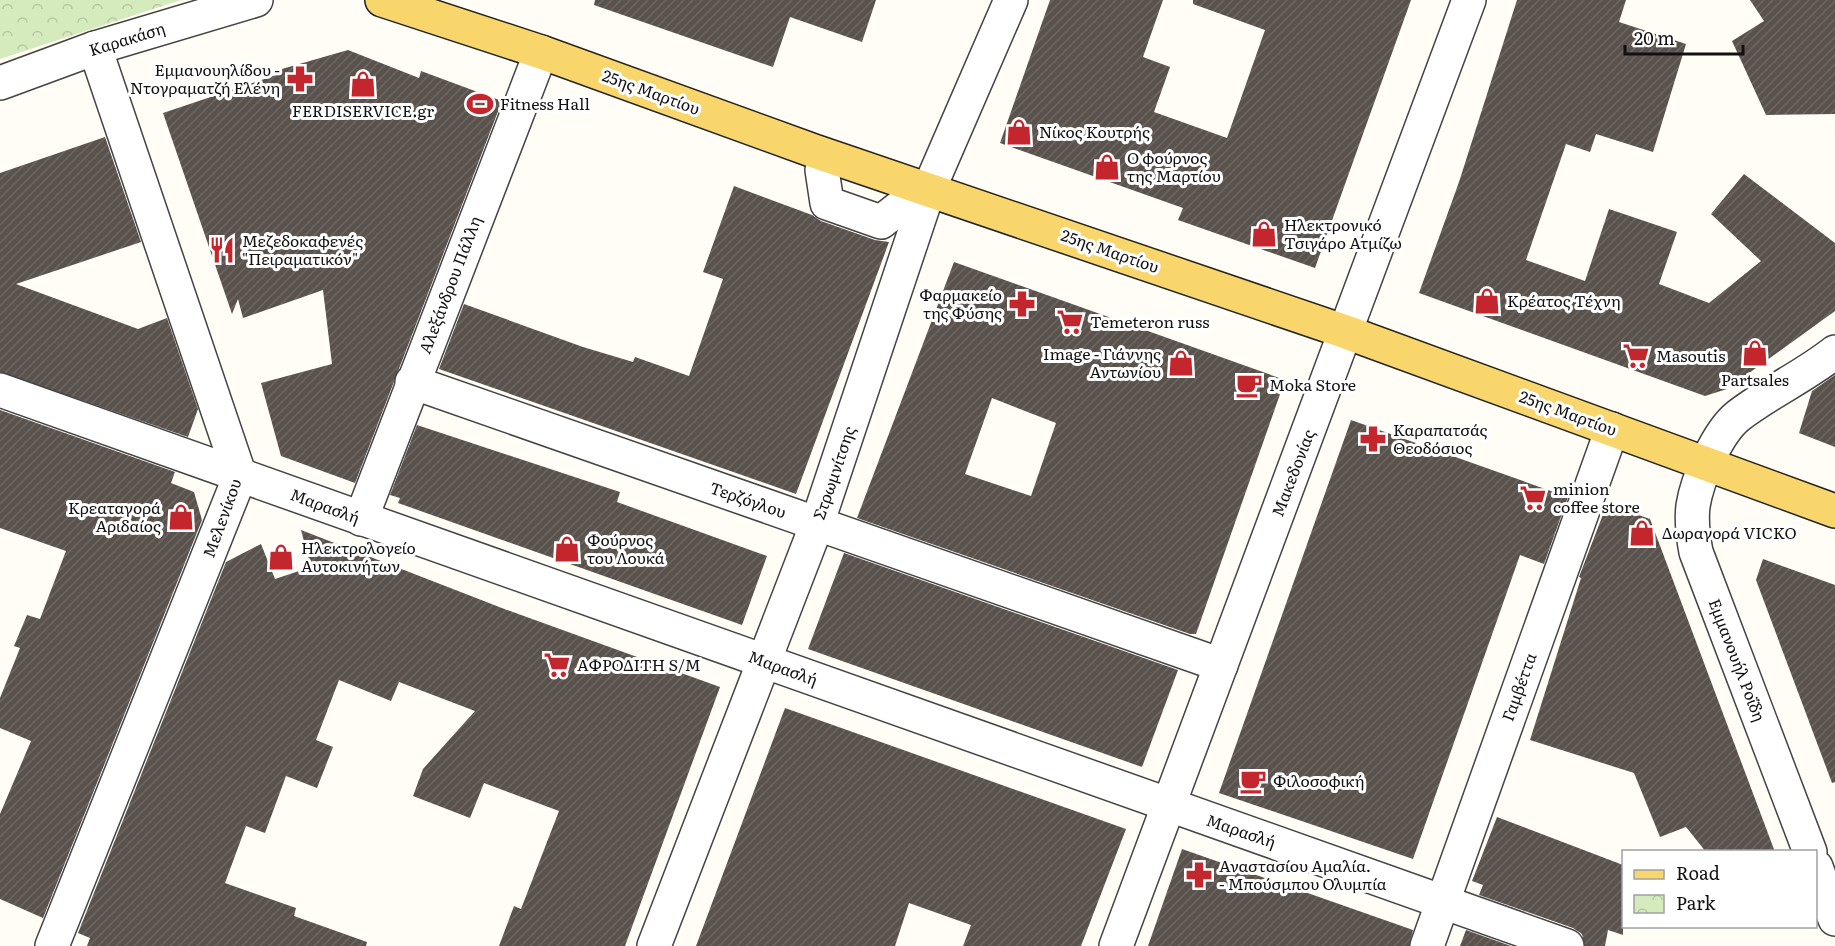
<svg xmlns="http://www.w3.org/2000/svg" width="1835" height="946" font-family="Literata,serif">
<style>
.park{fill:url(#park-crowns)}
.building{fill:url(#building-hatch);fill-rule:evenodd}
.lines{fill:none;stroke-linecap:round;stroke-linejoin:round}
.minor-casing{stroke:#444;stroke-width:36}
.major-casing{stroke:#222;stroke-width:36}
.minor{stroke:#fff;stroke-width:33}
.major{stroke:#f9d66b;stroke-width:33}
.labels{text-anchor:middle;stroke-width:6;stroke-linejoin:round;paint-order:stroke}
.street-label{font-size:16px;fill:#111;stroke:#fff}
.poi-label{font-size:16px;fill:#111;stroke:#fff;text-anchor:start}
</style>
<defs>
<pattern id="park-crowns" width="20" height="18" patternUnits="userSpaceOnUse" patternTransform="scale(1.5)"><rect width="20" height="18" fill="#d5ebbd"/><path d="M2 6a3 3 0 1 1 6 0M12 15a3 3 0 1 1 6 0" fill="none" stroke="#b6c8a1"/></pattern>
<pattern id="building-hatch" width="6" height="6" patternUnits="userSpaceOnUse" patternTransform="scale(1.5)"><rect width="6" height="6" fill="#5a524d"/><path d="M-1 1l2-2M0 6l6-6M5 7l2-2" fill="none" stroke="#6d6662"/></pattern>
</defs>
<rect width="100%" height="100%" fill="#fffdf5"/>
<!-- park -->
<path class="park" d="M0,0H181L0,59Z"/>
<!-- building -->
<g class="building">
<path d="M595,0H876L862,42L790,17L773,67L594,5Z"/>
<path d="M1050,0H1163L1143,57L1170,67L1154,112L1227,138L1265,30L1193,4V0H1411L1315,268L1178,220L1183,208L1000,143Z"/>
<path d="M1517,0H1626L1619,22L1686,44L1653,152L1596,134L1590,152L1566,144L1526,260L1585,281L1609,209L1677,232L1659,284L1709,303L1761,261L1711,214L1744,174L1835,243V311L1727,389L1705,396L1419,293L1459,182Z"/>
<path d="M1750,0H1835V114L1766,115L1732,41L1764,21Z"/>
<path d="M348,50L419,78L421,71L502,101L355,483L281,456L261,383L332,364L323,290L243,318L238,299L232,314L163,113L276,75L275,71Z"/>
<path d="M105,137L141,242L16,284L138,329L167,318L198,409L188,437L0,372V173Z"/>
<path d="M734,186L812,215L821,221L875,240L889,242L796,494L439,369L464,304L583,347L633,362L635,357L689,376L723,279L703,272Z"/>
<path d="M954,262L1285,380L1196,634H1190L857,518ZM992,398L1056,423L1031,496L965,474Z"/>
<path d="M1835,375V447L1799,433L1812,391Z"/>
<path d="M0,410L175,472L171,483L194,492L202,520L43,918L0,899V814L31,741L0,728V698L20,648L14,646L27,615L40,619L66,551L0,528Z"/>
<path d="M1351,420L1568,497L1544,564L1520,555L1413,859L1219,793Z"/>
<path d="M417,425L620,492L617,502L767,556L742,625L398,503L400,498L390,495Z"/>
<path d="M1607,504L1650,519L1775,852H1706L1686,827L1660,837L1634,773L1530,740L1581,578L1579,577Z"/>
<path d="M301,530L507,610L720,687L625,946H499L514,906L521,909L559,811L484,783L470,818L413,796L423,769L475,711L399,682L391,701L339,680L316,740L333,747L317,788L286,776L265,833L246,826L225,883L296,908L294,916L367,942L366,946H87L90,938L78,933L226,562L261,544L275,579L311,567Z"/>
<path d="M844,553L1178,670L1142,767L808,649Z"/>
<path d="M1763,559L1835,585V782L1832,783L1756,580Z"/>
<path d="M785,708L1126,829L1081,946H963L971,925L909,903L895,946H696Z"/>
<path d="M1497,817L1623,865V935L1608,930L1605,946H1585L1582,934L1573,928L1479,895L1483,885L1472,881Z"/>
<path d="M1182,849L1413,930L1409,946H1148Z"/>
<path d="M1466,930L1511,946H1460Z"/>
</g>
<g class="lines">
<!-- minor casing -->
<g class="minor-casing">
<g id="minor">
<path d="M0,83L95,48L256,0"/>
<path d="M822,170L827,203L881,222L908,201"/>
<path d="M412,382L1221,665"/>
<path d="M0,390L1567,946"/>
<path d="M361,519L541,52"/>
<path d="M1810,852L1696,552C1693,536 1691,522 1693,506C1697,480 1717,433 1738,416C1769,392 1805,376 1835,352"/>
<path d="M1816,867L1835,919"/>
<path d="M52,946L240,476L95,48"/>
<path d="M654,946L817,524L929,189L1011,0"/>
<path d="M1116,946L1469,0"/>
<path d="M1427,946L1612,429"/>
</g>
</g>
<!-- major casing -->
<g class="major-casing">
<path id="major" d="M382,0L541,52L814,151L1346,332L1835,511"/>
</g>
<!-- minor -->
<use href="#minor" class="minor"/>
<!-- major -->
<use href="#major" class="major"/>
</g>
<!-- icons -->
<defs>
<g id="pharmacy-bare" transform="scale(2.07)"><path d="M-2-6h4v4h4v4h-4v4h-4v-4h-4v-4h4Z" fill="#c4262e" stroke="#fff" stroke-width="2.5" paint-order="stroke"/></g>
<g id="shop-bare" transform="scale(2.07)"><path d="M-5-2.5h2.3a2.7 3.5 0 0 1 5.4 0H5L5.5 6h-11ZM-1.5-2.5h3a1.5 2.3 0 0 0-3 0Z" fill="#c4262e" stroke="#fff" stroke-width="2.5" paint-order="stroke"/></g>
<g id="stadium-bare" transform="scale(2.07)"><path d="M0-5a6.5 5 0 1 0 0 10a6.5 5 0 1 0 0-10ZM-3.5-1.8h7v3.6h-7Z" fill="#c4262e" stroke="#fff" stroke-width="2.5" paint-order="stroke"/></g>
<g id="restaurant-bare" transform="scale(2.07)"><path d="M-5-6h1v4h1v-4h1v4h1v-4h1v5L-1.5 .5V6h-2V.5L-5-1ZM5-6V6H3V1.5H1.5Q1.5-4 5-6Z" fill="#c4262e" stroke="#fff" stroke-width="2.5" paint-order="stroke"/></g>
<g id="supermarket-bare" transform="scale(2.07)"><path d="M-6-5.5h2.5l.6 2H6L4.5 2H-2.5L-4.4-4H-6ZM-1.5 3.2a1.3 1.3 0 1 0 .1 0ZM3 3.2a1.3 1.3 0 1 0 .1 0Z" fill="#c4262e" stroke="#fff" stroke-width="2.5" paint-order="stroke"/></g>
<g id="cafe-bare" transform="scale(2.07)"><path d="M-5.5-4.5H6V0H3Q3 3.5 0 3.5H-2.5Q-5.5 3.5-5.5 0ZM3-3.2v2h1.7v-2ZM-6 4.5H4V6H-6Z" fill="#c4262e" stroke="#fff" stroke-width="2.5" paint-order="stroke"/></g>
</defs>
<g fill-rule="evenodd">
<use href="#pharmacy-bare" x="300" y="79"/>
<use href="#shop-bare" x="363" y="84"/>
<use href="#stadium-bare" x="480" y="104"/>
<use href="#shop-bare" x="1019" y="132"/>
<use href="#shop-bare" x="1107" y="167"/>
<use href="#shop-bare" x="1264" y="234"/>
<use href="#restaurant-bare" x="222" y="250"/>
<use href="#shop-bare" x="1487" y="301"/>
<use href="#pharmacy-bare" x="1022" y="304"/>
<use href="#supermarket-bare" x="1070" y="322"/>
<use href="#shop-bare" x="1755" y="353"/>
<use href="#supermarket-bare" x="1636" y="356"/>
<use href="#shop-bare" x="1181" y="363"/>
<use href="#cafe-bare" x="1249" y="385"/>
<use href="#pharmacy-bare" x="1373" y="439"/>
<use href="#supermarket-bare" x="1533" y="498"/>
<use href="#shop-bare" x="181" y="517"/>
<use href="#shop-bare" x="1642" y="533"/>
<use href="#shop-bare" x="567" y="549"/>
<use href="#shop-bare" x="281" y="557"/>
<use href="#supermarket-bare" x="557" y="665"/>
<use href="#cafe-bare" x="1253" y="781"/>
<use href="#pharmacy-bare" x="1199" y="875"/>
</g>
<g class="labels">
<!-- street labels -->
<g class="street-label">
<text transform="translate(127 39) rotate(-17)" y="6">Καρακάση</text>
<text transform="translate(651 92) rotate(20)" y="6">25ης Μαρτίου</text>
<text transform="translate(1110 251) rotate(19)" y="6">25ης Μαρτίου</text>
<text transform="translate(450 285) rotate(-69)" y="6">Αλεξάνδρου Πάλλη</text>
<text transform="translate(1568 413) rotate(20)" y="6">25ης Μαρτίου</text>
<text transform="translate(834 473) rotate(-71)" y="6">Στρωμνίτσης</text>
<text transform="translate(1293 473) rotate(-69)" y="6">Μακεδονίας</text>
<text transform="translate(748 500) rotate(19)" y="6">Τερζόγλου</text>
<text transform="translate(325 506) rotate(20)" y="6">Μαρασλή</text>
<text transform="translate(222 518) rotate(-70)" y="6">Μελενίκου</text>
<text transform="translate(1737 660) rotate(69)" y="6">Εμμανουήλ Ροΐδη</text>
<text transform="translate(783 668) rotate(20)" y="6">Μαρασλή</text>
<text transform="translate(1519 687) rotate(-70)" y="6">Γαμβέττα</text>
<text transform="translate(1241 831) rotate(19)" y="6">Μαρασλή</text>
</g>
<!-- poi labels -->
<g class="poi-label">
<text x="280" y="76" text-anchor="end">Εμμανουηλίδου -<tspan x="280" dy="18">Ντογραματζή Ελένη</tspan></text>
<text x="500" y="110">Fitness Hall</text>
<text x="363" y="117" text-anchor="middle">FERDISERVICE.gr</text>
<text x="1039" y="138">Νίκος Κουτρής</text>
<text x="1127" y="164">Ο φούρνος<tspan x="1127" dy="18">της Μαρτίου</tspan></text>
<text x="1284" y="231">Ηλεκτρονικό<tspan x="1284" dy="18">Τσιγάρο Ατμίζω</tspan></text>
<text x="242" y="247">Μεζεδοκαφενές<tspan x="242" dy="18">"Πειραματικόν"</tspan></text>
<text x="1002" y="301" text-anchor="end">Φαρμακείο<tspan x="1002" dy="18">της Φύσης</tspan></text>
<text x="1507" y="307">Κρέατος Τέχνη</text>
<text x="1090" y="328">Temeteron russ</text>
<text x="1161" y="360" text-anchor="end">Image - Γιάννης<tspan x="1161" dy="18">Αντωνίου</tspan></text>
<text x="1656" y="362">Masoutis</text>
<text x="1755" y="386" text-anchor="middle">Partsales</text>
<text x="1269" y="391">Moka Store</text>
<text x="1393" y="436">Καραπατσάς<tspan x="1393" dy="18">Θεοδόσιος</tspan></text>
<text x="1553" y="495">minion<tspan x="1553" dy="18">coffee store</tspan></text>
<text x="161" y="514" text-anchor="end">Κρεαταγορά<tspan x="161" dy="18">Αριδαίος</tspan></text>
<text x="1662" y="539">Δωραγορά VICKO</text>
<text x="587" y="546">Φούρνος<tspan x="587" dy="18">του Λουκά</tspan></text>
<text x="301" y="554">Ηλεκτρολογείο<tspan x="301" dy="18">Αυτοκινήτων</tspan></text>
<text x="577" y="671">ΑΦΡΟΔΙΤΗ S/M</text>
<text x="1273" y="787">Φιλοσοφική</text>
<text x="1219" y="872">Αναστασίου Αμαλία.<tspan x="1219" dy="18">- Μπούσμπου Ολυμπία</tspan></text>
</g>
</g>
<!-- legend -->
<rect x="1622" y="850" width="195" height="78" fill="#ffffff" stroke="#a0a0a0" stroke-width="1.5"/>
<rect x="1634" y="870" width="30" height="9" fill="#f9d66b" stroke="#a0a0a0" stroke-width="1.5"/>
<text x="1676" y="880" font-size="18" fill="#111111">Road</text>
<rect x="1634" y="895" width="30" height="18" fill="url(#park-crowns)" stroke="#a0a0a0" stroke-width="1.5"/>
<text x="1676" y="910" font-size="18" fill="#111111">Park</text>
<!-- scale -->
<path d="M1625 45v9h118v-9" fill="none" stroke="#111111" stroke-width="3"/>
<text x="1634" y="45" font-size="18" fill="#111111" stroke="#ffffff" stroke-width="4.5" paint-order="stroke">20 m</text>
</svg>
